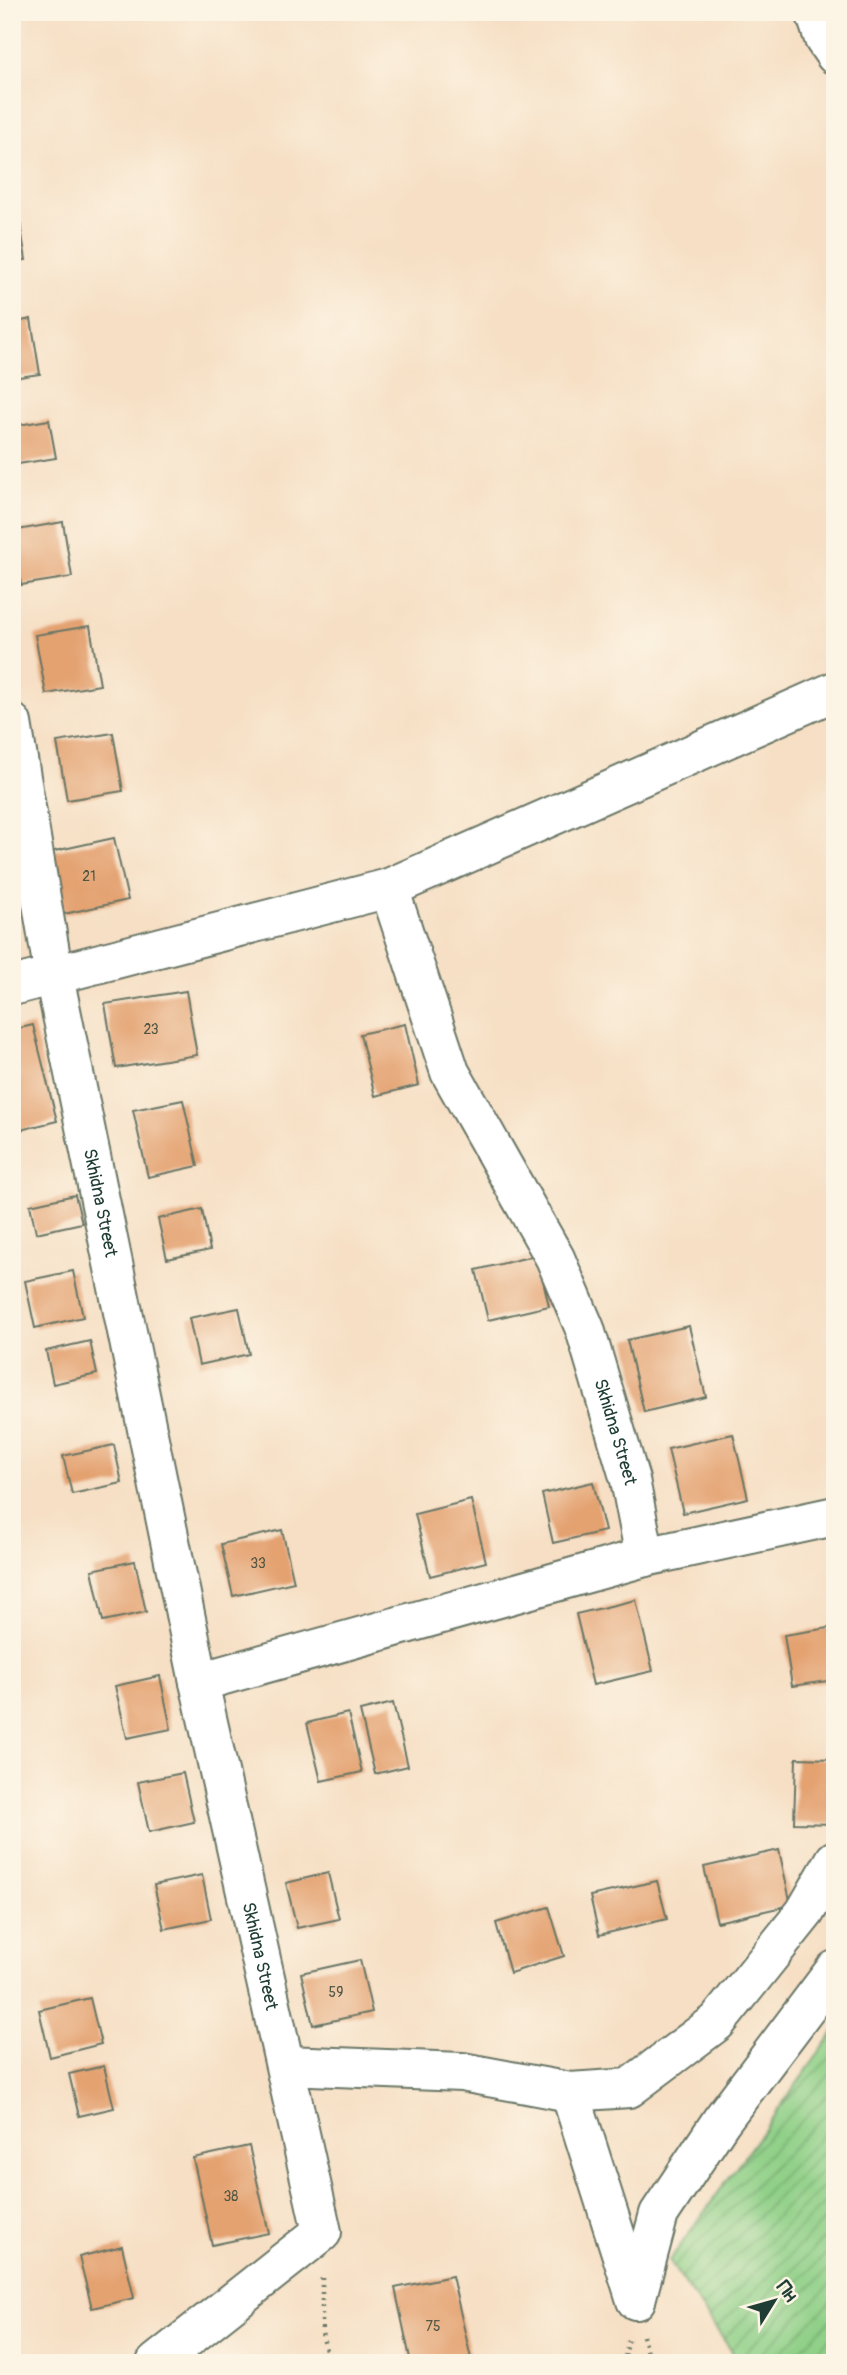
<svg xmlns="http://www.w3.org/2000/svg" width="847" height="2375" font-family="Pangolin,sans-serif">
<style>
.garden{fill:url(#garden-furrows);stroke:#58865e;stroke-width:2}
.building{fill:#e4a271}
.lines{fill:none;stroke-linecap:round;stroke-linejoin:round}
.minor-casing{stroke:#6a7666;stroke-width:42}
.path{stroke:#6a7666;stroke-width:4.5;stroke-dasharray:2 5;stroke-linecap:butt}
.minor{stroke:#fff;stroke-width:38}
.labels{text-anchor:middle;stroke-width:5;stroke-linejoin:round;paint-order:stroke}
.number-label{font-size:14px;fill:#505643}
.street-label{font-size:18px;fill:#1f3d34;stroke:#fcf5e5}
</style>
<defs>
<pattern id="garden-furrows" width="10" height="10" patternUnits="userSpaceOnUse" patternTransform="scale(1.75)"><rect width="10" height="10" fill="#90d088"/><path d="M-1 1l2-2M0 10L10 0M9 11l2-2" fill="none" stroke="#75aa70"/></pattern>
</defs>
<rect width="100%" height="100%" fill="#fcf5e5"/>
<filter id="ink" filterUnits="userSpaceOnUse"><feTurbulence type="fractalNoise" baseFrequency=".0143" numOctaves="2"/><feDisplacementMap in="SourceGraphic" scale="14" xChannelSelector="R" yChannelSelector="G"/><feConvolveMatrix kernelMatrix="1 2 1 2 8 2 1 2 1" color-interpolation-filters="sRGB"/></filter>
<filter id="wash" filterUnits="userSpaceOnUse"><feTurbulence type="fractalNoise" baseFrequency=".00686" numOctaves="4" result="noise"/><feDisplacementMap in="SourceGraphic" scale="28" xChannelSelector="R" yChannelSelector="G"/><feGaussianBlur stdDeviation="1.57" result="paint"/><feColorMatrix in="noise" values="0 0 0 0 0 0 0 0 0 0 0 0 0 0 0 0 0 1.4 0 .05"/><feComposite in="paint" operator="in"/></filter>
<g filter="url(#wash)">
<rect width="100%" height="100%" fill="#f6dfc4"/>
<!-- garden -->
<path class="garden" d="M835,2031V2363H740L669,2261Z"/>
<g id="blocks">
<!-- building -->
<g class="building">
<path d="M18,210L26,260L12,262V211Z"/>
<path d="M31,319L40,374L12,378V323Z"/>
<path d="M49,420L56,458L12,465V426Z"/>
<path d="M63,522L72,577L21,585L12,531Z"/>
<path d="M90,626L100,685L46,694L35,635Z"/>
<path d="M113,733L123,791L67,800L57,742Z"/>
<path d="M114,838L128,900L64,914L50,852Z"/>
<path d="M186,991L197,1055L116,1068L105,1004Z"/>
<path d="M405,1024L419,1085L375,1096L360,1034Z"/>
<path d="M33,1025L57,1121L12,1132V1030Z"/>
<path d="M183,1100L198,1166L148,1177L133,1110Z"/>
<path d="M75,1195L82,1223L36,1233L30,1205Z"/>
<path d="M202,1209L210,1250L167,1259L158,1219Z"/>
<path d="M537,1255L549,1306L488,1320L476,1270Z"/>
<path d="M73,1271L83,1317L35,1328L25,1281Z"/>
<path d="M239,1308L249,1354L199,1365L189,1318Z"/>
<path d="M689,1326L706,1397L644,1412L627,1340Z"/>
<path d="M90,1341L97,1374L53,1384L46,1351Z"/>
<path d="M733,1434L748,1498L683,1513L668,1449Z"/>
<path d="M114,1445L122,1483L72,1494L63,1456Z"/>
<path d="M593,1482L605,1531L553,1543L542,1494Z"/>
<path d="M471,1500L486,1562L430,1576L415,1514Z"/>
<path d="M282,1530L294,1582L233,1596L221,1544Z"/>
<path d="M135,1561L146,1612L103,1621L92,1570Z"/>
<path d="M636,1600L653,1671L593,1685L576,1614Z"/>
<path d="M835,1627V1680L792,1686L784,1635Z"/>
<path d="M160,1676L171,1729L127,1738L115,1686Z"/>
<path d="M393,1703L408,1766L375,1774L360,1711Z"/>
<path d="M348,1713L362,1772L321,1781L307,1723Z"/>
<path d="M796,1758L835,1759V1824L794,1823Z"/>
<path d="M183,1773L194,1822L149,1832L138,1782Z"/>
<path d="M779,1850L791,1905L717,1922L704,1867Z"/>
<path d="M328,1873L339,1919L297,1928L286,1883Z"/>
<path d="M202,1875L211,1919L164,1929L154,1885Z"/>
<path d="M657,1881L667,1919L599,1935L590,1896Z"/>
<path d="M549,1907L564,1956L510,1973L496,1923Z"/>
<path d="M360,1960L372,2012L313,2025L301,1973Z"/>
<path d="M90,1998L101,2044L50,2057L39,2010Z"/>
<path d="M104,2066L114,2108L79,2116L69,2074Z"/>
<path d="M249,2146L269,2233L212,2245L193,2158Z"/>
<path d="M122,2246L134,2298L92,2308L79,2257Z"/>
<path d="M452,2276L472,2363H411L395,2288Z"/>
</g>
</g>
</g>
<g filter="url(#ink)">
<use href="#blocks" fill-opacity="0" stroke="#6a7666" stroke-width="2"/>
<g class="lines">
<!-- minor casing -->
<g class="minor-casing">
<g id="minor">
<path d="M815,12L824,39L835,55"/>
<path id="s1" d="M12,723L54,976L199,1682L322,2232L156,2363"/>
<path id="s2" d="M389,888L450,1072L555,1258L585,1329L630,1480L645,1557"/>
<path d="M12,986L389,888L835,691"/>
<path d="M199,1682L645,1557L835,1516"/>
<path d="M286,2065L462,2072L570,2092L636,2300"/>
<path d="M570,2092L629,2088L717,2022L805,1912L835,1860"/>
<path d="M636,2300L659,2214L721,2121L835,1970"/>
</g>
</g>
<!-- path -->
<g class="path">
<path d="M322,2278V2333L329,2363"/>
<path d="M643,2336L649,2363"/>
<path d="M624,2363L629,2336"/>
</g>
<!-- minor -->
<use href="#minor" class="minor"/>
</g>
</g>
<g class="labels">
<!-- number labels -->
<g class="number-label">
<text x="89" y="881">21</text>
<text x="151" y="1034">23</text>
<text x="258" y="1568">33</text>
<text x="336" y="1997">59</text>
<text x="231" y="2201">38</text>
<text x="433" y="2331">75</text>
</g>
<!-- street labels -->
<g class="street-label">
<text dy="6" stroke="none"><textPath href="#s1" startOffset="488">Skhidna Street</textPath></text>
<text dy="6" stroke="none"><textPath href="#s2" startOffset="592">Skhidna Street</textPath></text>
<text dy="6" stroke="none"><textPath href="#s1" startOffset="1258">Skhidna Street</textPath></text>
</g>
</g>
<!-- margin -->
<rect width="847" height="2375" fill="none" stroke="#fcf5e5" stroke-width="42"/>
<!-- north arrow -->
<g transform="translate(774 2301) rotate(53)" stroke="#fcf5e5" stroke-width="5" paint-order="stroke">
<path d="M0-5L12 26L0 18L-12 26Z" fill="#1f3d34"/>
<text y="-10" font-size="19" font-weight="bold" text-anchor="middle" fill="#1f3d34">Пн</text>
</g>
</svg>
